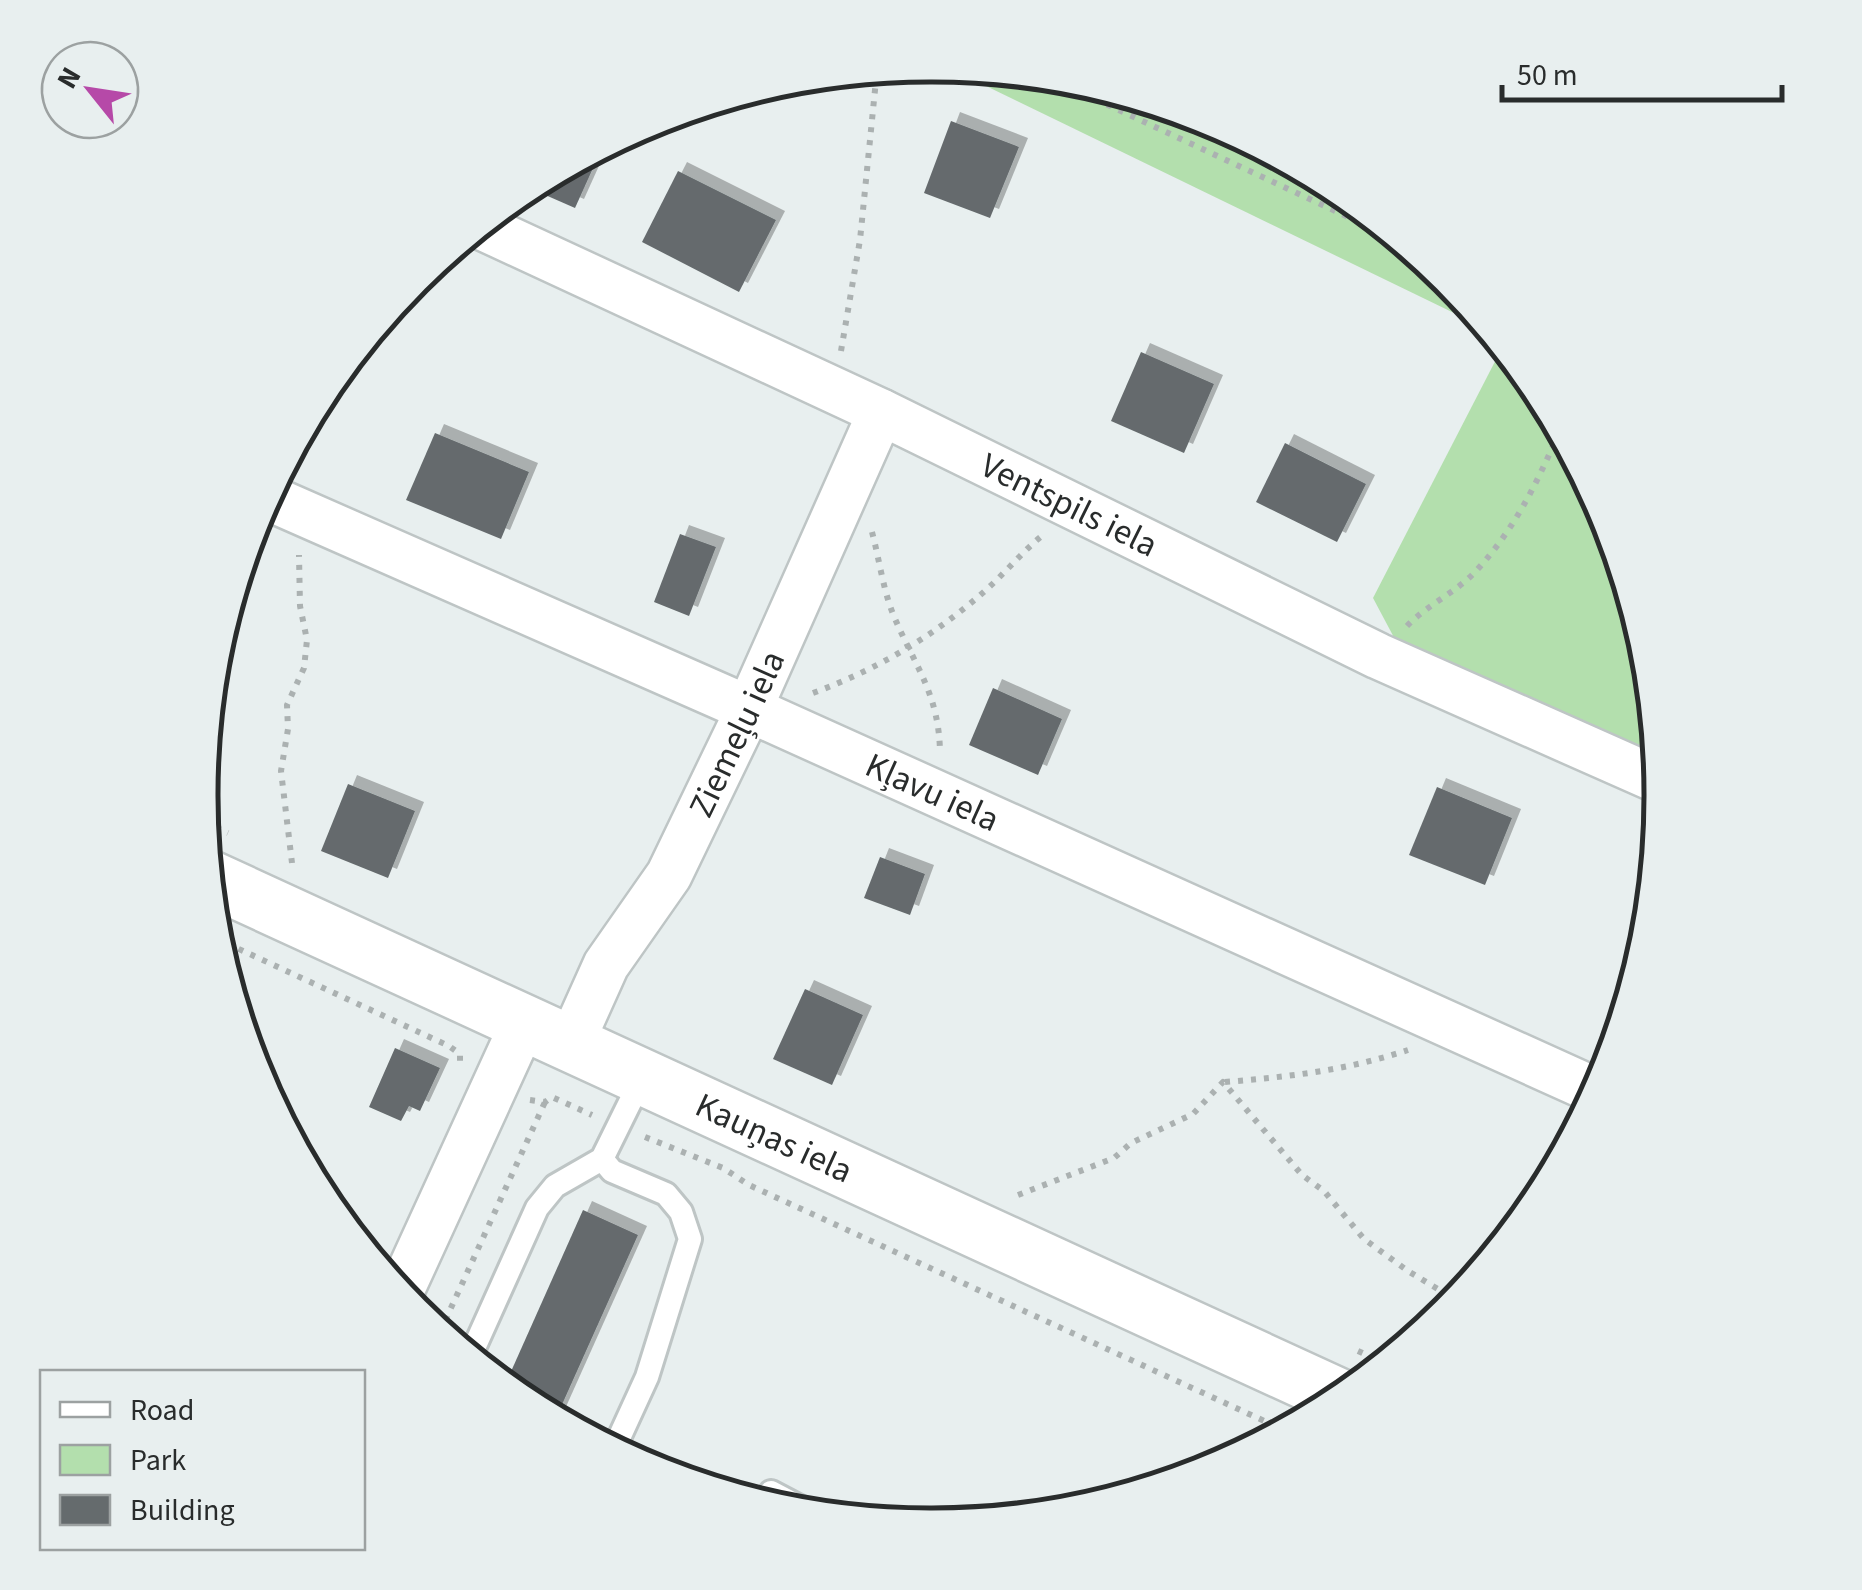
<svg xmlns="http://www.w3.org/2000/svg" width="1862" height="1590" font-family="'Source Sans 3',sans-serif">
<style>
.green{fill:#b3dfad}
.building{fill:#656b6d;filter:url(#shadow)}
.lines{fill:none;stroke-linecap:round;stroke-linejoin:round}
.lane-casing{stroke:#bec5c5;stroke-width:28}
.street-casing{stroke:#bec5c5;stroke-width:50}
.secondary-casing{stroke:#bec5c5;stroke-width:60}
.path{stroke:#abb1b1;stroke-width:6;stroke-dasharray:5 8;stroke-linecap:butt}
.lane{stroke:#fff;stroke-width:22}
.street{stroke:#fff;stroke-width:45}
.secondary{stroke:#fff;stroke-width:55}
.labels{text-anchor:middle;stroke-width:10;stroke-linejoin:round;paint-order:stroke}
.street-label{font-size:35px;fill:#292c2c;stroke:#e8efef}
.rim{fill:none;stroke:#292c2c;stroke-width:5}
</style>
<defs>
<filter id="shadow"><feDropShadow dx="9" dy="-9" stdDeviation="0" flood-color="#0004"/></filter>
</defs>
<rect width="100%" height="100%" fill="#e8efef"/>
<!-- green -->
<g class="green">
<path d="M947,67L1074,79L1211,121L1337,188L1448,279L1489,330Z"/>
<path d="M1503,346L1538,390L1606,516L1647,653L1658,761L1398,645L1373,598Z"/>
</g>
<!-- building -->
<g class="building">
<path d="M951,121L1019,147L990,218L924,193Z"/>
<path d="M603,146L575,208L527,187Z"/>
<path d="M678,171L776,220L739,292L642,242Z"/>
<path d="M1141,352L1214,384L1184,453L1111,421Z"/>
<path d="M435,433L529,472L501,539L406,500Z"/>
<path d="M1285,443L1366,484L1337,542L1256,502Z"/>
<path d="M680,534L716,547L689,616L654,602Z"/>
<path d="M993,688L1062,719L1038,775L969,745Z"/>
<path d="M348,784L415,811L388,878L321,851Z"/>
<path d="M1437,787L1512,818L1485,885L1409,855Z"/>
<path d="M880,857L925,874L910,915L864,898Z"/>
<path d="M805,989L863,1015L832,1085L773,1059Z"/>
<path d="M395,1048L440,1068L420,1111L409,1106L401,1121L369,1107Z"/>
<path d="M583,1210L638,1235L556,1418L525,1402L505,1385Z"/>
</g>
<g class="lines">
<!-- lane casing -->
<g class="lane-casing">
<g id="lane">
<path d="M602,1159L612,1171L666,1194L681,1212L690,1239L647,1377L614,1449"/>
<path d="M470,1357L537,1208L555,1186L602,1159L643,1076"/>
<path d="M771,1492L811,1513"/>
</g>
</g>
<!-- street casing -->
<g class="street-casing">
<g id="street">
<path id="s1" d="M480,226L881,412L1378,656L1660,781"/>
<path id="s2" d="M267,497L749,709L1596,1091"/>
<path id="s3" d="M571,1043L606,965L669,875L749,709L881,412"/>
<path d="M400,1293L524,1022"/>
</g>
</g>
<!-- secondary casing -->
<g class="secondary-casing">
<g id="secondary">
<path id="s4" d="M209,878L1342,1398"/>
</g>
</g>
<!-- path -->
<g class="path">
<path d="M1048,77L1404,243"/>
<path d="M841,351L860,240L877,70"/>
<path d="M872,532C879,558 883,589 893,614C914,665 939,693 940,752"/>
<path d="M1407,626C1427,605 1455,593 1475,572C1515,529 1537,483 1560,430"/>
<path d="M813,693C878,669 936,635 987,589C1006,572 1023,551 1043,535"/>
<path d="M204,822L228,833"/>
<path d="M292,863L281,771L288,729L287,705L304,668L307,640L300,606L299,555"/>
<path d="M215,938L449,1046L460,1054V1062"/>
<path d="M1225,1082C1288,1077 1348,1070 1408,1050"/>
<path d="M530,1100L545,1102L552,1097L592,1115"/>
<path d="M645,1137L723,1168L749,1185L1284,1430"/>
<path d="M1018,1195L1114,1158L1131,1143L1193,1114L1223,1082L1302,1175L1324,1191L1364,1239L1408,1271L1456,1300"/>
<path d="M440,1332L545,1102"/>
<path d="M1358,1351L1384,1363"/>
</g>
<!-- lane -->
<use href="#lane" class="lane"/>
<!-- street -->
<use href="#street" class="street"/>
<!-- secondary -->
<use href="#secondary" class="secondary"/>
</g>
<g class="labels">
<!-- street labels -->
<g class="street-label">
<text dy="12" stroke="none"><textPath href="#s1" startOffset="652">Ventspils iela</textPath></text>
<text dy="12" stroke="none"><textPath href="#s3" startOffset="352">Ziemeļu iela</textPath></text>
<text dy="12" stroke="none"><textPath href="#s2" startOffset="728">Kļavu iela</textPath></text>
<text dy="12" stroke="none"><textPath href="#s4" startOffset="622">Kauņas iela</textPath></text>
</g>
</g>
<!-- crop -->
<path d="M0 0H1862V1590H0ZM930 82H932A712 712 0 0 1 1644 794V796A712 712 0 0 1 932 1508H930A712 712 0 0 1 218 796V794A712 712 0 0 1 930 82Z" fill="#e8efef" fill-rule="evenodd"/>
<path class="rim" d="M930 82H932A712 712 0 0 1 1644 794V796A712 712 0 0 1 932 1508H930A712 712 0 0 1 218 796V794A712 712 0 0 1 930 82Z"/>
<!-- legend -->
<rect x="40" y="1370" width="325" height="180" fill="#e8efef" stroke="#9ca1a1" stroke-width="2.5"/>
<rect x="60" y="1402" width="50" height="15" fill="#ffffff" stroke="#9ca1a1" stroke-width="2.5"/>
<text x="130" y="1420" font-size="30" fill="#292c2c">Road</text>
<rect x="60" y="1445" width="50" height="30" fill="#b3dfad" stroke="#9ca1a1" stroke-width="2.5"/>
<text x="130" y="1470" font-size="30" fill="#292c2c">Park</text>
<rect x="60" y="1495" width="50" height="30" fill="#656b6d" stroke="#9ca1a1" stroke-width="2.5"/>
<text x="130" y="1520" font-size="30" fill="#292c2c">Building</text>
<!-- north arrow -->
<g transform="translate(90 90) rotate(300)"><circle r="48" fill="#e8efef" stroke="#9ca1a1" stroke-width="2.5"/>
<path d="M0-8L18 38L0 25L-18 38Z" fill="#b649a8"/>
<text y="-15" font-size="28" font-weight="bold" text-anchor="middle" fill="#292c2c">N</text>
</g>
<!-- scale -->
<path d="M1502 85v15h280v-15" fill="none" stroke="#292c2c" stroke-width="5"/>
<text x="1517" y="85" font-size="30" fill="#292c2c" stroke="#e8efef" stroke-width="8" paint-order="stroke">50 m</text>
</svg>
